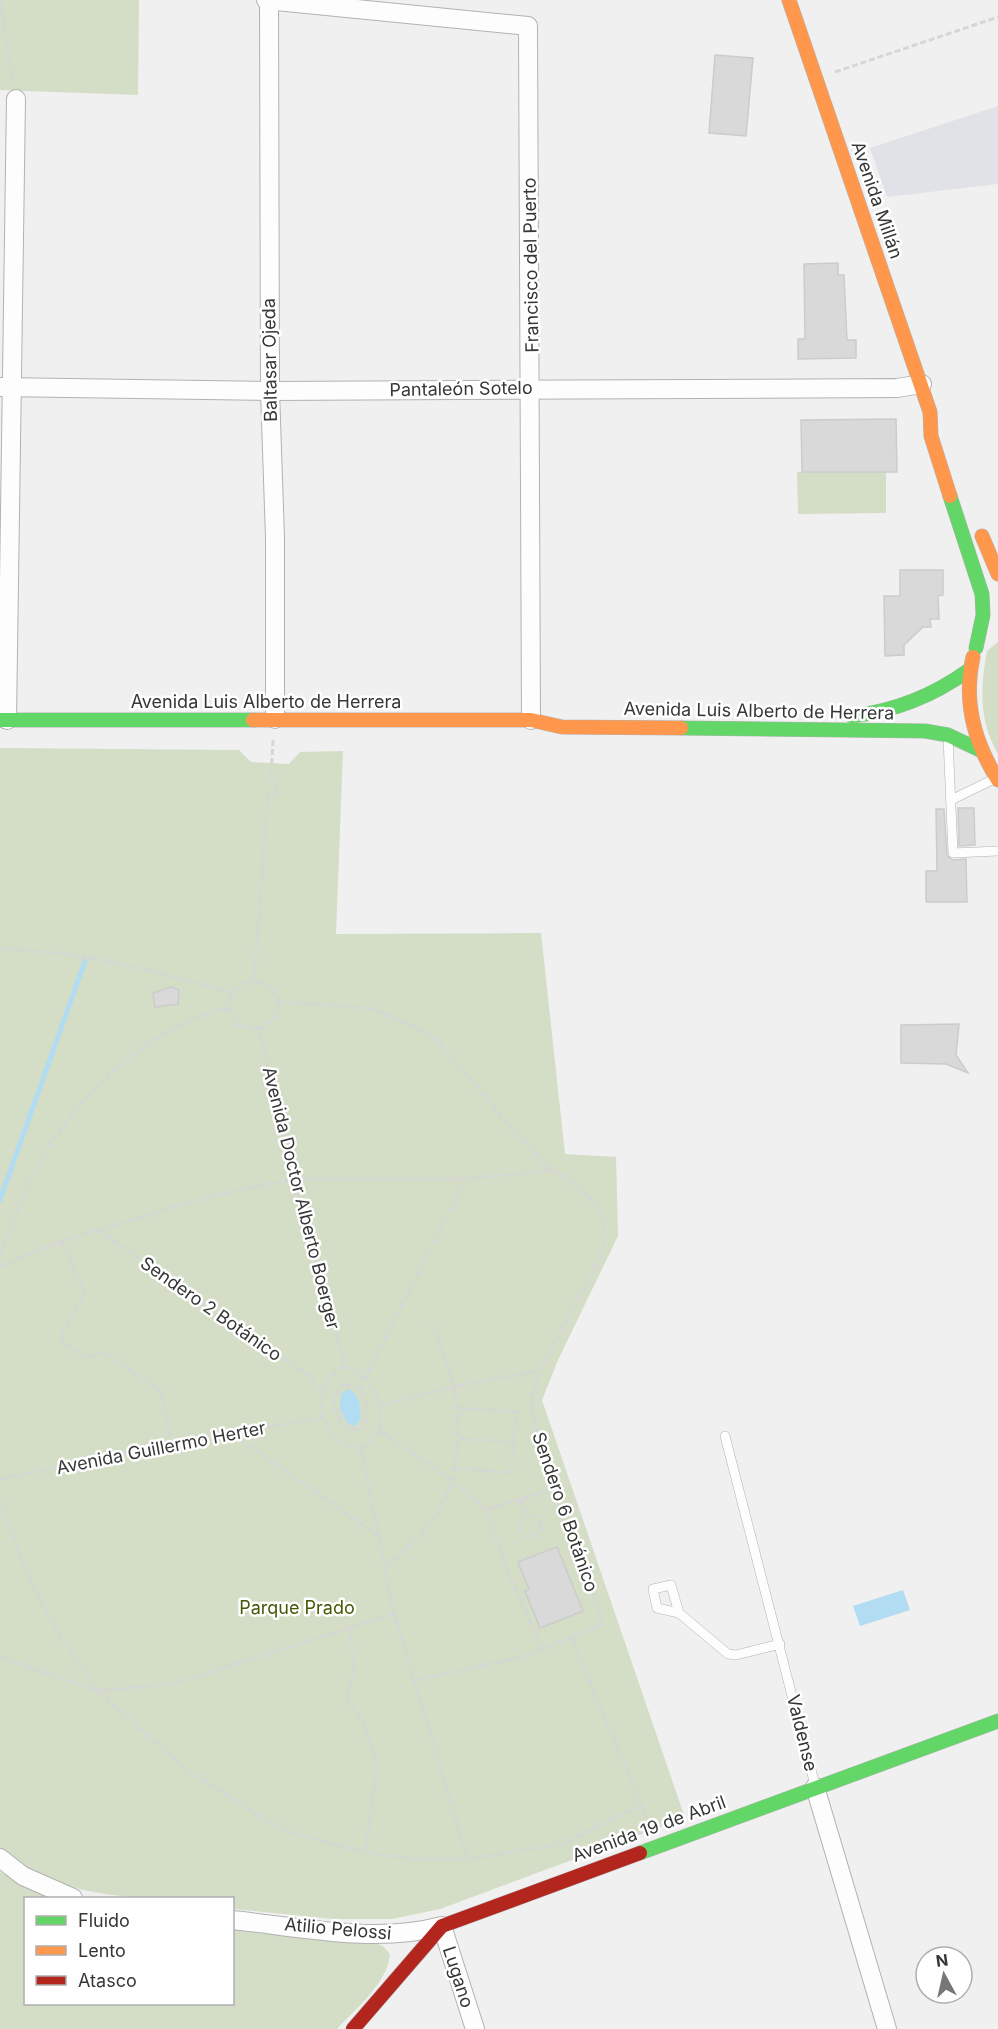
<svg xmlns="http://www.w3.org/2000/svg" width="998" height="2029" font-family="Inter,sans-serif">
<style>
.built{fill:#e1e2e7}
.green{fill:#d4ddc5}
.water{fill:#b2dcf2}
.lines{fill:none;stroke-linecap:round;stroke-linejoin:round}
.stream{stroke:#b2dcf2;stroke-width:5}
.building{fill:#d9d9d9;stroke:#ccc;stroke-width:1.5}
.lane-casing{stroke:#b2b2b2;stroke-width:10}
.street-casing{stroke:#b2b2b2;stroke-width:20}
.fast-casing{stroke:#b2b2b2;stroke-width:15}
.slow-casing{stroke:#b2b2b2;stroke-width:15}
.jam-casing{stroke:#b2b2b2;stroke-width:15}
.path{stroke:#d5d6d6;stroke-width:3;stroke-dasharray:6 3;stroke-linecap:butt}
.lane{stroke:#fdfdfd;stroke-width:9}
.street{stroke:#fdfdfd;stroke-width:18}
.fast{stroke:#63d668;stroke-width:14}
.slow{stroke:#ff974d;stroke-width:14}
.jam{stroke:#b3261e;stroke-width:14}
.labels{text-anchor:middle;stroke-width:5;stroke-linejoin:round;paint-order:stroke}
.street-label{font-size:18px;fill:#353636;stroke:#fff}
.park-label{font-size:18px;fill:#435905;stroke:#fff}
</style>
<rect width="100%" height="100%" fill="#f0f0f0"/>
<!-- built -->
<path class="built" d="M998,106V184L887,197L870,148Z"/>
<!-- green -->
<g class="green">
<path d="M0,0H139L138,95L0,90Z"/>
<path d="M797,472H886V513L798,514Z"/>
<path d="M998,642V754C979,721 980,688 987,651Z"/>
<path d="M0,748L239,750L251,762L289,764L300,752L343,751L336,934L541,933L565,1154L616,1157L618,1236L558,1360L542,1400L685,1818L440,1909L392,1919H332L233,1909L232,1898C151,1898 66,1906 0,1848Z"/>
<path d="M0,1872L48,1898H26V2004H232L233,1927L370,1941L383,1946L390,1954C387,1984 357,2007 337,2029H0Z"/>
</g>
<!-- water -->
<g class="water">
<path d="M348,1389C360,1394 361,1408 360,1420L355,1426L347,1423L340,1408L341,1394Z"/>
<path d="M903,1590L910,1610L860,1626L853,1606Z"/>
</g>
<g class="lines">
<!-- stream -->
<path class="stream" d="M0,1200L85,961"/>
</g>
<!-- building -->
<g class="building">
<path d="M715,55L753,58L746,136L709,133Z"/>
<path d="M838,263V275H844L847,340H856V358L798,359V339H805L804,264Z"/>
<path d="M896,419L897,472H802L801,420Z"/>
<path d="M900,570H943V595L938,596L939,619H930L931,627H923L904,645V655L885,656L884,596H900Z"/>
<path d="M958,808H974L975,845L959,846Z"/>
<path d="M936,809H944L947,856L953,860L966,859L967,902H926V871H937Z"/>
<path d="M171,987L179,990L178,1004L155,1007L153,993Z"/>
<path d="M959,1024L956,1055L968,1073L946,1064L901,1063V1025Z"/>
<path d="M557,1547L583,1611L540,1628L525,1591L529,1589L518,1562Z"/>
</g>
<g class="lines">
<!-- lane casing -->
<g class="lane-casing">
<g id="lane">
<path d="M948,738L953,853L998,851"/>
<path d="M951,800L994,779"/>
<path d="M725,1436L815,1785"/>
<path d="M679,1613L657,1608L653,1589L671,1585L679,1613L728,1654L736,1655L780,1644"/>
</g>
</g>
<!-- street casing -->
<g class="street-casing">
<g id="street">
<path d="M266,0L528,26L531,720"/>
<path d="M269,0L270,391L275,538V719"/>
<path d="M0,387L270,391L897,388L922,384"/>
<path d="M7,720L16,99"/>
<path d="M815,1787L887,2029"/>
<path d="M0,1858L23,1876L73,1898"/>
<path d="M232,1920C301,1927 375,1944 442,1926L475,2029"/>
</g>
</g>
<!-- fast casing -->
<g class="fast-casing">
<g id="fast">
<path d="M950,496L982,594L983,615L976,648"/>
<path d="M852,716C896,711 933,696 969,670"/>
<path d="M0,720H253"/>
<path d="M681,728L925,731L948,735L982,751"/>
<path d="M640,1853L998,1721"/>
</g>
</g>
<!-- slow casing -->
<g class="slow-casing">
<g id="slow">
<path d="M789,0L930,412L931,436L950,496"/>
<path d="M982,536L998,574"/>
<path d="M973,657C963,701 974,742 998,780"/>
<path d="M253,720H531L562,727L681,728"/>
</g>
</g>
<!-- jam casing -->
<g class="jam-casing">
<path id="jam" d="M353,2029L442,1926L640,1853"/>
</g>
<!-- path -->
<g class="path">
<path d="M0,0L13,83"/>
<path d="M835,72L998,17"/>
<path d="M273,740L271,777L276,788V795H268L254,981C284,986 286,1017 259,1029L294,1179L345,1366"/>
<path d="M0,949C79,950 157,972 232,993"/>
<path d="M278,1002L369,1008L416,1027L439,1042L517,1135L552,1170"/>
<path d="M229,1008L238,1025L258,1029"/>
<path d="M98,1230L309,1376L322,1392"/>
<path d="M62,1241L85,1295L63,1332L62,1342L87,1358L104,1352L161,1392L172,1445"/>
<path d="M0,1254C10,1230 18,1205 29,1182C64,1107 147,1026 229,1008C230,993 238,983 253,981"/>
<path d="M0,1266L62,1241L211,1196L294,1179H466L553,1170L567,1178L594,1203L604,1221L606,1238L599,1260L539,1371L532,1398L533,1417L553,1489L603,1624L526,1656L413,1681"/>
<path d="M346,1384L360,1389L366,1404V1421L358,1431L344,1426C334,1416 329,1390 346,1384Z"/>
<path d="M360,1389L466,1179"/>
<path d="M380,1406L381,1431L361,1448L394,1614L468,1859"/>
<path d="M323,1418C321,1394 322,1378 345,1366C364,1375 377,1385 380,1406L455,1386L539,1371"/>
<path d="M381,1431L451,1480L486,1510L553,1489"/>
<path d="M233,1434L380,1537"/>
<path d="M458,1438L514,1443"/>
<path d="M454,1468L511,1473L516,1412L456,1408"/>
<path d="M0,1479L232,1433L323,1418C332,1437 340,1447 361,1448"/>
<path d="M521,1499L527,1514"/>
<path d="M0,1501L27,1573L54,1626L98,1691L186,1769L267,1821L292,1833L365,1852L410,1859H468L563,1844L642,1805"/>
<path d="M486,1510L506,1567L542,1650"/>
<circle cx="530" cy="1526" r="11"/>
<path d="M387,1566C402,1552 420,1537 432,1520C473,1463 461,1380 430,1322"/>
<path d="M350,1627L354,1670L347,1692L348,1702L363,1722L377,1767L365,1852"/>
<path d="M572,1638L650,1827"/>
<path d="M0,1657L98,1691L173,1684L394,1614"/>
</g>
<!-- lane -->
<use href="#lane" class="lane"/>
<!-- street -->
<use href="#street" class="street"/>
<!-- fast -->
<use href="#fast" class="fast"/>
<!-- slow -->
<use href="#slow" class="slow"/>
<!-- jam -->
<use href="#jam" class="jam"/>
</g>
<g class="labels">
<!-- street labels -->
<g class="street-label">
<text transform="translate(877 200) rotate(71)" y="6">Avenida Millán</text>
<text transform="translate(531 265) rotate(-91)" y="6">Francisco del Puerto</text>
<text transform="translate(270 360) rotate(-91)" y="6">Baltasar Ojeda</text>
<text transform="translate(461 389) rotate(-1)" y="6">Pantaleón Sotelo</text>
<text x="266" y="708">Avenida Luis Alberto de Herrera</text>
<text transform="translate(759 711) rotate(1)" y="6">Avenida Luis Alberto de Herrera</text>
<text transform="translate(301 1198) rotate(76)" y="6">Avenida Doctor Alberto Boerger</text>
<text transform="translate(211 1309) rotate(35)" y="6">Sendero 2 Botánico</text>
<text transform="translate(161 1448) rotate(-11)" y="6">Avenida Guillermo Herter</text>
<text transform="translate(565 1512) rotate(71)" y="6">Sendero 6 Botánico</text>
<text transform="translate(802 1733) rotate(76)" y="6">Valdense</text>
<text transform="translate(649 1829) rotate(-20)" y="6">Avenida 19 de Abril</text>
<text transform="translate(338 1929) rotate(5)" y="6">Atilio Pelossi</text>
<text transform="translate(458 1977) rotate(72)" y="6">Lugano</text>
</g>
<!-- park labels -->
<g class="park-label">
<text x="297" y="1614">Parque Prado</text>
</g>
</g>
<!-- legend -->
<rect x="24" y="1897" width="210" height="108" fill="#ffffff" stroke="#aeafaf" stroke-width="1.5"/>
<rect x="36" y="1916" width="30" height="9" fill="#63d668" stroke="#aeafaf" stroke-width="1.5"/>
<text x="78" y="1927" font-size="18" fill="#353636">Fluido</text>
<rect x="36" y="1946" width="30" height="9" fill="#ff974d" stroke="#aeafaf" stroke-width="1.5"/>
<text x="78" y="1957" font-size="18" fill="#353636">Lento</text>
<rect x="36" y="1976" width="30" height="9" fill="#b3261e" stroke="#aeafaf" stroke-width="1.5"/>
<text x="78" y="1987" font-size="18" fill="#353636">Atasco</text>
<!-- north arrow -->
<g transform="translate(944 1975) rotate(352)"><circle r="28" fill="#ffffff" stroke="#aeafaf" stroke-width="1.5"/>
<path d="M0-4.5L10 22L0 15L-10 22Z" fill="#767777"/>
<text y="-9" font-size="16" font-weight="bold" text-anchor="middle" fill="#353636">N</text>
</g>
</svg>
